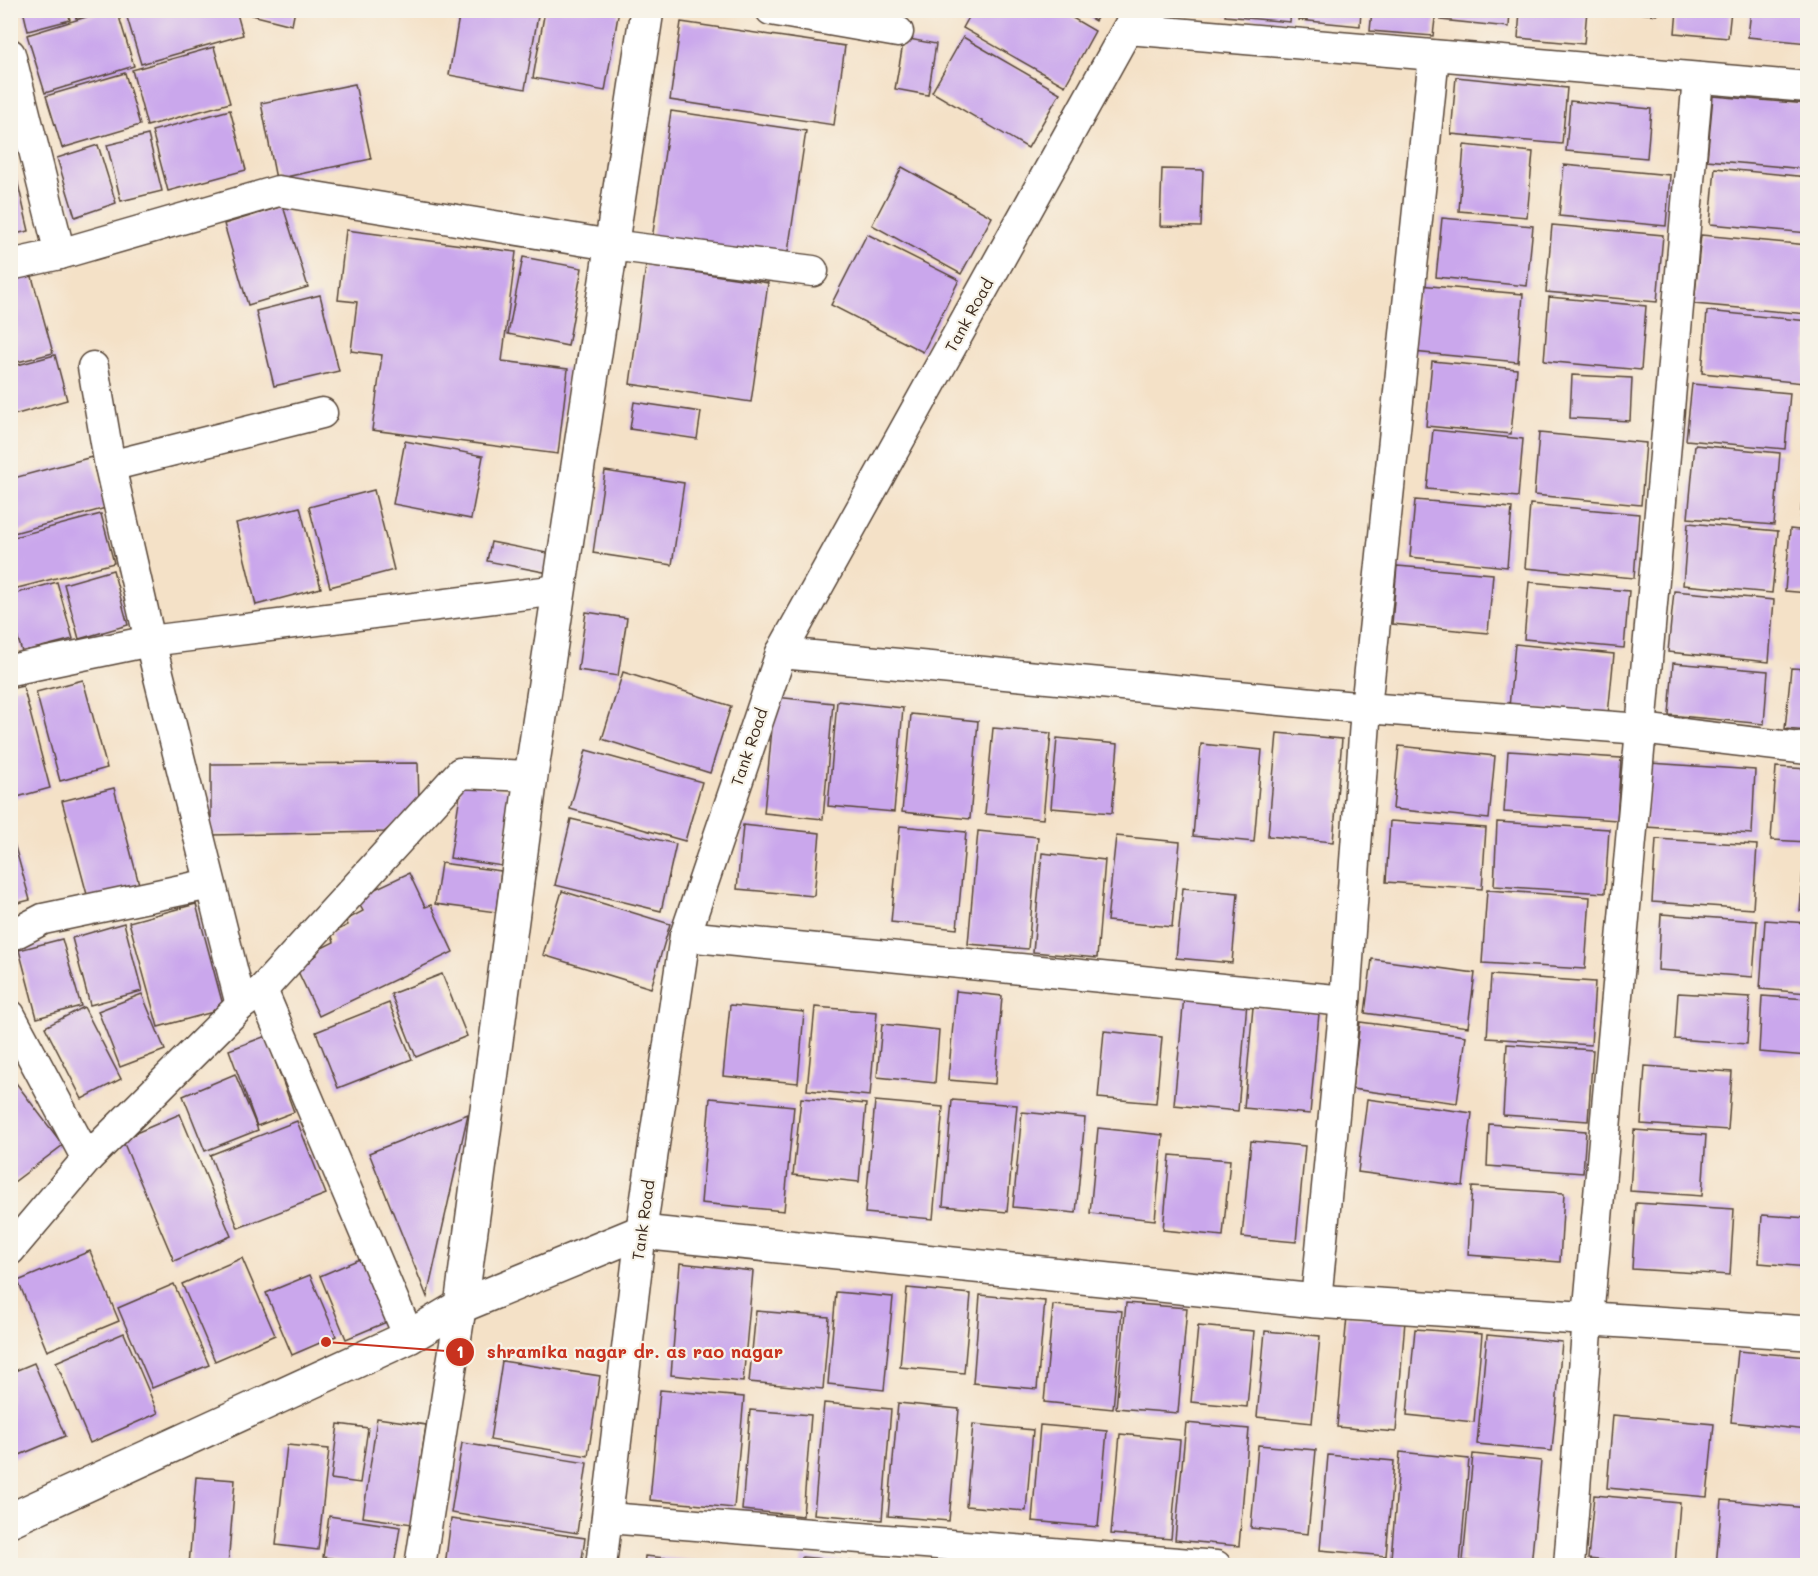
<svg xmlns="http://www.w3.org/2000/svg" width="1818" height="1576" font-family="Mali,sans-serif">
<style>
.building{fill:#caa7ec}
.lines{fill:none;stroke-linecap:round;stroke-linejoin:round}
.minor-casing{stroke:#574537;stroke-width:33}
.tertiary-casing{stroke:#574537;stroke-width:36}
.minor{stroke:#fff;stroke-width:30}
.tertiary{stroke:#fff;stroke-width:33}
.labels{text-anchor:middle;stroke-width:4.5;stroke-linejoin:round;paint-order:stroke}
.street-label{font-size:16px;fill:#3b2a1e;stroke:#f7f3e8}
.leader{fill:none;stroke:#c8321e;stroke-width:2}
.callout-dot{fill:#c8321e;stroke:#f7f3e8;stroke-width:2}
.mark-label{font-size:18px;text-anchor:middle;font-weight:bold;fill:#fff}
.callout-label{font-size:18px;text-anchor:middle;font-weight:bold;fill:#c8321e;stroke:#f7f3e8;stroke-width:4.5;stroke-linejoin:round;paint-order:stroke}
</style>
<rect width="100%" height="100%" fill="#f7f3e8"/>
<filter id="ink" filterUnits="userSpaceOnUse"><feTurbulence type="fractalNoise" baseFrequency=".0167" numOctaves="2"/><feDisplacementMap in="SourceGraphic" scale="12" xChannelSelector="R" yChannelSelector="G"/><feConvolveMatrix kernelMatrix="1 2 1 2 8 2 1 2 1" color-interpolation-filters="sRGB"/></filter>
<filter id="wash" filterUnits="userSpaceOnUse"><feTurbulence type="fractalNoise" baseFrequency=".008" numOctaves="4" result="noise"/><feDisplacementMap in="SourceGraphic" scale="24" xChannelSelector="R" yChannelSelector="G"/><feGaussianBlur stdDeviation="1.35" result="paint"/><feColorMatrix in="noise" values="0 0 0 0 0 0 0 0 0 0 0 0 0 0 0 0 0 1.4 0 .05"/><feComposite in="paint" operator="in"/></filter>
<g filter="url(#wash)">
<rect width="100%" height="100%" fill="#f4e1c7"/>
<g id="blocks">
<!-- building -->
<g class="building">
<path d="M23,10H68L70,20L28,31Z"/>
<path d="M74,10H102V11L76,18Z"/>
<path d="M109,10H117L134,66L45,93L27,35Z"/>
<path d="M140,10H236L243,35L141,64L126,14Z"/>
<path d="M249,10H295L292,25L248,14Z"/>
<path d="M460,10H539L525,89L449,75Z"/>
<path d="M545,10H619L605,91L533,78Z"/>
<path d="M973,10H1059L1095,31L1065,86L963,28Z"/>
<path d="M1077,10H1102L1095,21Z"/>
<path d="M1226,10H1291L1290,22L1225,16Z"/>
<path d="M1300,10H1361L1360,26L1299,20Z"/>
<path d="M1372,10H1436L1433,36L1370,31Z"/>
<path d="M1442,10H1510L1509,27L1441,20Z"/>
<path d="M1520,10H1587L1584,44L1518,38Z"/>
<path d="M1630,10H1658L1657,15L1630,12Z"/>
<path d="M1677,10H1731L1728,38L1675,33Z"/>
<path d="M1751,10H1808V43L1748,37Z"/>
<path d="M681,22L845,46L834,125L670,100Z"/>
<path d="M963,37L1060,93L1028,148L932,92Z"/>
<path d="M904,38L936,44L928,95L895,89Z"/>
<path d="M214,47L230,103L147,126L132,70Z"/>
<path d="M125,73L140,125L62,148L46,96Z"/>
<path d="M1456,77L1567,88L1562,144L1451,134Z"/>
<path d="M355,84L371,159L276,179L261,103Z"/>
<path d="M1713,96L1808,104V137L1805,169L1707,160Z"/>
<path d="M1570,101L1651,109L1647,158L1566,151Z"/>
<path d="M230,110L246,170L168,191L152,131Z"/>
<path d="M671,111L806,131L787,259L652,239Z"/>
<path d="M148,135L162,191L121,201L107,145Z"/>
<path d="M98,145L116,203L75,217L57,158Z"/>
<path d="M1464,145L1533,152L1527,217L1459,211Z"/>
<path d="M1564,165L1670,175L1666,226L1559,216Z"/>
<path d="M902,167L992,217L961,274L872,225Z"/>
<path d="M1715,168L1808,177V233L1710,224Z"/>
<path d="M1162,169L1203,170L1201,227L1160,226Z"/>
<path d="M15,171L29,231L10,235V172Z"/>
<path d="M283,206L308,287L248,305L224,224Z"/>
<path d="M1442,218L1533,226L1527,286L1436,277Z"/>
<path d="M1552,225L1663,235L1657,302L1546,292Z"/>
<path d="M346,230L516,252L502,361L568,369L558,454L372,430L382,355L351,351L357,302L338,300Z"/>
<path d="M867,234L959,280L923,352L831,305Z"/>
<path d="M1701,235L1808,245V314L1694,304Z"/>
<path d="M523,257L582,268L568,346L508,334Z"/>
<path d="M646,265L768,283L751,402L630,384Z"/>
<path d="M31,273L53,353L10,364V278Z"/>
<path d="M1419,285L1523,294L1518,362L1413,352Z"/>
<path d="M320,295L339,371L274,386L256,311Z"/>
<path d="M1549,297L1646,306L1641,370L1544,361Z"/>
<path d="M1707,311L1808,321L1804,383L1702,373Z"/>
<path d="M55,355L67,400L10,416V367Z"/>
<path d="M1432,361L1517,369L1511,434L1426,426Z"/>
<path d="M1572,375L1632,378L1630,421L1570,418Z"/>
<path d="M1692,384L1790,393L1785,449L1686,440Z"/>
<path d="M634,402L701,412L697,439L630,429Z"/>
<path d="M1433,430L1523,439L1518,497L1427,489Z"/>
<path d="M1539,433L1646,443L1641,505L1534,495Z"/>
<path d="M405,441L483,456L471,519L393,504Z"/>
<path d="M1695,445L1780,453L1774,525L1688,518Z"/>
<path d="M1806,451H1808V525L1800,524Z"/>
<path d="M92,457L106,508L10,534V479Z"/>
<path d="M605,471L684,483L672,565L593,553Z"/>
<path d="M374,490L394,570L330,587L309,507Z"/>
<path d="M1415,500L1512,508L1507,567L1410,557Z"/>
<path d="M1530,504L1639,514L1634,578L1525,568Z"/>
<path d="M300,507L321,588L256,605L236,523Z"/>
<path d="M101,514L114,563L10,590V538Z"/>
<path d="M1688,523L1778,531L1772,593L1683,585Z"/>
<path d="M1790,529L1808,531V593L1785,591Z"/>
<path d="M491,542L552,554L549,573L487,561Z"/>
<path d="M1397,566L1493,574L1488,633L1392,624Z"/>
<path d="M113,570L128,625L79,639L64,584Z"/>
<path d="M57,582L73,639L22,652L10,611V595Z"/>
<path d="M1529,582L1629,591L1624,648L1524,639Z"/>
<path d="M1674,591L1774,600L1769,662L1668,652Z"/>
<path d="M586,612L627,618L618,676L578,670Z"/>
<path d="M1806,627H1808V663H1803Z"/>
<path d="M1515,644L1614,654L1608,715L1509,707Z"/>
<path d="M1673,663L1768,671L1764,724L1669,715Z"/>
<path d="M1791,668L1808,669V731L1785,729Z"/>
<path d="M623,672L731,706L710,773L602,739Z"/>
<path d="M83,680L107,768L60,781L36,692Z"/>
<path d="M23,686L50,788L10,799V689Z"/>
<path d="M775,697L833,703L823,819L764,813Z"/>
<path d="M837,701L903,708L894,812L828,806Z"/>
<path d="M911,714L978,721L970,819L902,812Z"/>
<path d="M993,728L1051,733L1043,819L985,814Z"/>
<path d="M1277,733L1342,739L1333,842L1268,836Z"/>
<path d="M1057,738L1118,744L1112,813L1051,808Z"/>
<path d="M1201,744L1262,750L1254,842L1193,836Z"/>
<path d="M1399,746L1495,756L1489,819L1393,809Z"/>
<path d="M586,750L702,782L685,841L570,809Z"/>
<path d="M1508,751L1621,758L1617,820L1504,812Z"/>
<path d="M418,763L419,804L384,832L211,835V764Z"/>
<path d="M1650,763L1755,770L1752,834L1646,827Z"/>
<path d="M1776,767L1808,769V842L1771,840Z"/>
<path d="M462,782L514,791L502,866L450,858Z"/>
<path d="M114,788L140,888L89,902L62,801Z"/>
<path d="M571,819L676,844L661,911L555,885Z"/>
<path d="M1390,821L1486,828L1482,889L1386,882Z"/>
<path d="M1497,822L1609,829L1605,893L1494,886Z"/>
<path d="M743,825L820,833L814,896L737,889Z"/>
<path d="M900,826L966,832L957,929L891,922Z"/>
<path d="M10,829L30,900L10,905Z"/>
<path d="M978,831L1038,837L1028,949L968,944Z"/>
<path d="M1116,836L1180,842L1172,927L1107,921Z"/>
<path d="M1656,839L1757,845L1753,909L1652,902Z"/>
<path d="M1042,853L1105,860L1097,958L1033,952Z"/>
<path d="M1804,854H1808V911H1800Z"/>
<path d="M441,863L501,871L496,912L435,904Z"/>
<path d="M409,873L425,907L431,905L453,952L319,1016L295,965L317,955L316,951L334,942L331,934L348,925L346,920L363,911L356,898Z"/>
<path d="M1183,888L1238,893L1232,963L1176,958Z"/>
<path d="M1487,890L1590,897L1585,969L1482,963Z"/>
<path d="M562,891L670,924L651,988L543,955Z"/>
<path d="M196,904L224,1009L158,1027L129,922Z"/>
<path d="M1661,914L1757,921L1753,977L1658,970Z"/>
<path d="M1765,920L1808,923V993L1760,989Z"/>
<path d="M124,923L142,991L90,1005L72,938Z"/>
<path d="M62,939L81,1006L37,1018L19,950Z"/>
<path d="M1372,959L1475,973L1468,1027L1365,1013Z"/>
<path d="M442,974L467,1036L416,1057L391,994Z"/>
<path d="M1491,975L1595,982L1591,1045L1487,1038Z"/>
<path d="M956,991L1002,996L995,1084L948,1080Z"/>
<path d="M1678,993L1750,997L1747,1044L1675,1039Z"/>
<path d="M142,994L165,1050L120,1067L98,1011Z"/>
<path d="M1184,996L1247,1002L1238,1111L1174,1105Z"/>
<path d="M1762,996L1808,999V1056L1759,1052Z"/>
<path d="M389,1003L412,1059L338,1088L316,1032Z"/>
<path d="M730,1005L804,1012L798,1083L723,1076Z"/>
<path d="M84,1007L121,1079L82,1099L45,1027Z"/>
<path d="M815,1007L877,1012L870,1096L807,1090Z"/>
<path d="M1253,1007L1319,1013L1310,1114L1244,1108Z"/>
<path d="M1360,1022L1466,1036L1457,1103L1352,1089Z"/>
<path d="M882,1024L939,1030L935,1083L877,1077Z"/>
<path d="M1104,1031L1162,1037L1156,1103L1098,1098Z"/>
<path d="M266,1036L294,1112L257,1126L229,1050Z"/>
<path d="M1507,1044L1593,1050L1588,1121L1503,1115Z"/>
<path d="M1645,1066L1732,1072L1728,1130L1641,1124Z"/>
<path d="M235,1074L258,1130L205,1151L183,1096Z"/>
<path d="M10,1075L63,1145L10,1185Z"/>
<path d="M710,1098L794,1106L784,1211L701,1203Z"/>
<path d="M801,1098L866,1104L859,1182L793,1175Z"/>
<path d="M1367,1099L1472,1113L1463,1186L1358,1172Z"/>
<path d="M952,1100L1017,1105L1007,1212L943,1206Z"/>
<path d="M875,1101L943,1107L933,1219L865,1213Z"/>
<path d="M1022,1112L1085,1118L1076,1213L1013,1207Z"/>
<path d="M180,1114L231,1236L174,1261L122,1139Z"/>
<path d="M468,1114L427,1297L369,1153Z"/>
<path d="M297,1121L326,1194L238,1228L210,1155Z"/>
<path d="M1489,1124L1586,1131L1583,1173L1487,1166Z"/>
<path d="M1098,1128L1163,1135L1155,1220L1090,1213Z"/>
<path d="M1634,1130L1706,1135L1702,1196L1630,1191Z"/>
<path d="M1251,1141L1305,1146L1296,1242L1242,1237Z"/>
<path d="M1170,1155L1230,1160L1223,1236L1163,1230Z"/>
<path d="M1472,1187L1564,1193L1560,1262L1468,1255Z"/>
<path d="M1636,1203L1734,1209L1730,1275L1632,1269Z"/>
<path d="M1762,1215L1808,1218V1267L1759,1263Z"/>
<path d="M90,1251L119,1321L47,1351L18,1281Z"/>
<path d="M242,1258L275,1335L215,1361L182,1284Z"/>
<path d="M362,1258L389,1321L346,1339L320,1276Z"/>
<path d="M680,1263L753,1271L743,1382L671,1375Z"/>
<path d="M310,1275L336,1336L292,1355L266,1293Z"/>
<path d="M174,1284L209,1365L152,1388L118,1308Z"/>
<path d="M907,1288L971,1294L964,1373L900,1367Z"/>
<path d="M836,1292L893,1297L884,1390L828,1384Z"/>
<path d="M980,1295L1045,1301L1037,1389L973,1383Z"/>
<path d="M1126,1303L1187,1308L1178,1413L1116,1408Z"/>
<path d="M1053,1305L1122,1311L1113,1409L1044,1402Z"/>
<path d="M756,1311L829,1317L823,1389L749,1382Z"/>
<path d="M1347,1316L1405,1321L1396,1432L1337,1427Z"/>
<path d="M1198,1326L1254,1331L1247,1407L1191,1402Z"/>
<path d="M1415,1329L1482,1334L1474,1422L1407,1415Z"/>
<path d="M1265,1331L1320,1336L1312,1423L1257,1417Z"/>
<path d="M124,1333L158,1413L90,1443L56,1362Z"/>
<path d="M1487,1335L1562,1342L1552,1451L1477,1444Z"/>
<path d="M1738,1351L1808,1357V1430L1731,1422Z"/>
<path d="M502,1361L600,1376L588,1456L490,1440Z"/>
<path d="M34,1363L65,1436L10,1459V1373Z"/>
<path d="M660,1390L744,1397L734,1508L650,1500Z"/>
<path d="M824,1403L891,1409L882,1520L814,1514Z"/>
<path d="M898,1403L959,1409L949,1521L888,1516Z"/>
<path d="M750,1410L811,1415L803,1516L742,1510Z"/>
<path d="M1613,1415L1714,1424L1707,1497L1607,1488Z"/>
<path d="M377,1418L426,1425L412,1524L363,1517Z"/>
<path d="M1186,1423L1249,1429L1239,1546L1175,1540Z"/>
<path d="M338,1424L368,1428L360,1483L331,1479Z"/>
<path d="M973,1424L1033,1430L1026,1511L966,1506Z"/>
<path d="M1040,1425L1107,1431L1098,1527L1032,1521Z"/>
<path d="M1120,1434L1180,1440L1171,1539L1111,1534Z"/>
<path d="M462,1443L587,1463L577,1533L451,1513Z"/>
<path d="M287,1445L329,1449L318,1550L276,1545Z"/>
<path d="M1258,1445L1316,1450L1308,1534L1251,1528Z"/>
<path d="M1400,1452L1469,1459L1460,1564L1391,1558Z"/>
<path d="M1473,1454L1541,1461L1531,1566L1463,1561Z"/>
<path d="M1328,1455L1394,1461L1386,1556L1320,1550Z"/>
<path d="M196,1477L235,1480L228,1566H189Z"/>
<path d="M1594,1495L1680,1503L1675,1566H1658L1588,1559Z"/>
<path d="M1722,1500L1808,1508V1566H1716Z"/>
<path d="M329,1516L400,1527L394,1566H380L323,1557Z"/>
<path d="M451,1519L585,1538L581,1566H445Z"/>
<path d="M645,1556L715,1563V1566H644Z"/>
<path d="M802,1557L866,1563V1566H801Z"/>
<path d="M880,1562L904,1564V1566H879Z"/>
</g>
</g>
</g>
<g filter="url(#ink)">
<use href="#blocks" fill-opacity="0" stroke="#574537" stroke-width="1.5"/>
<g class="lines">
<!-- minor casing -->
<g class="minor-casing">
<g id="minor">
<path d="M771,10L898,32"/>
<path d="M1128,29L1808,87"/>
<path d="M10,54L60,254"/>
<path d="M10,265L60,254L278,191L611,245L813,271"/>
<path d="M93,367L110,466L150,641L241,1005"/>
<path d="M110,466L322,413"/>
<path d="M781,653L1366,708L1641,729L1808,749"/>
<path d="M10,670L150,641L559,590"/>
<path d="M10,936L43,919L210,884"/>
<path d="M685,936L1345,1001"/>
<path d="M262,990L409,1337"/>
<path d="M10,1015L87,1159"/>
<path d="M10,1250L87,1159L241,1005L262,990L460,773L531,776"/>
<path d="M1316,1301L1345,1001L1366,708L1434,56"/>
<path d="M608,1518L1216,1566"/>
<path d="M420,1566L461,1306"/>
<path d="M601,1566L641,1232L685,936L781,653L1138,10"/>
<path d="M1569,1566L1588,1318L1641,729L1698,78"/>
</g>
</g>
<!-- tertiary casing -->
<g class="tertiary-casing">
<g id="tertiary">
<path d="M461,1306L531,776L647,10"/>
<path d="M10,1520L409,1337L461,1306L641,1232L1316,1301L1808,1333"/>
</g>
</g>
<!-- minor -->
<use href="#minor" class="minor"/>
<!-- tertiary -->
<use href="#tertiary" class="tertiary"/>
</g>
</g>
<g class="labels">
<!-- street labels -->
<g class="street-label">
<text transform="translate(969 315) rotate(-61)" y="6">Tank Road</text>
<text transform="translate(749 747) rotate(-71)" y="6">Tank Road</text>
<text transform="translate(643 1220) rotate(-82)" y="6">Tank Road</text>
</g>
</g>
<!-- callouts -->
<path class="leader" d="M326 1342L460 1352"/>
<g class="callout-dot">
<circle cx="326" cy="1342" r="6"/>
<circle cx="460" cy="1352" r="15"/>
</g>
<g class="mark-label">
<text x="460" y="1358">1</text>
</g>
<g class="callout-label">
<text x="635" y="1358">shramika nagar dr. as rao nagar</text>
</g>
<!-- margin -->
<rect width="1818" height="1576" fill="none" stroke="#f7f3e8" stroke-width="36"/>
</svg>
